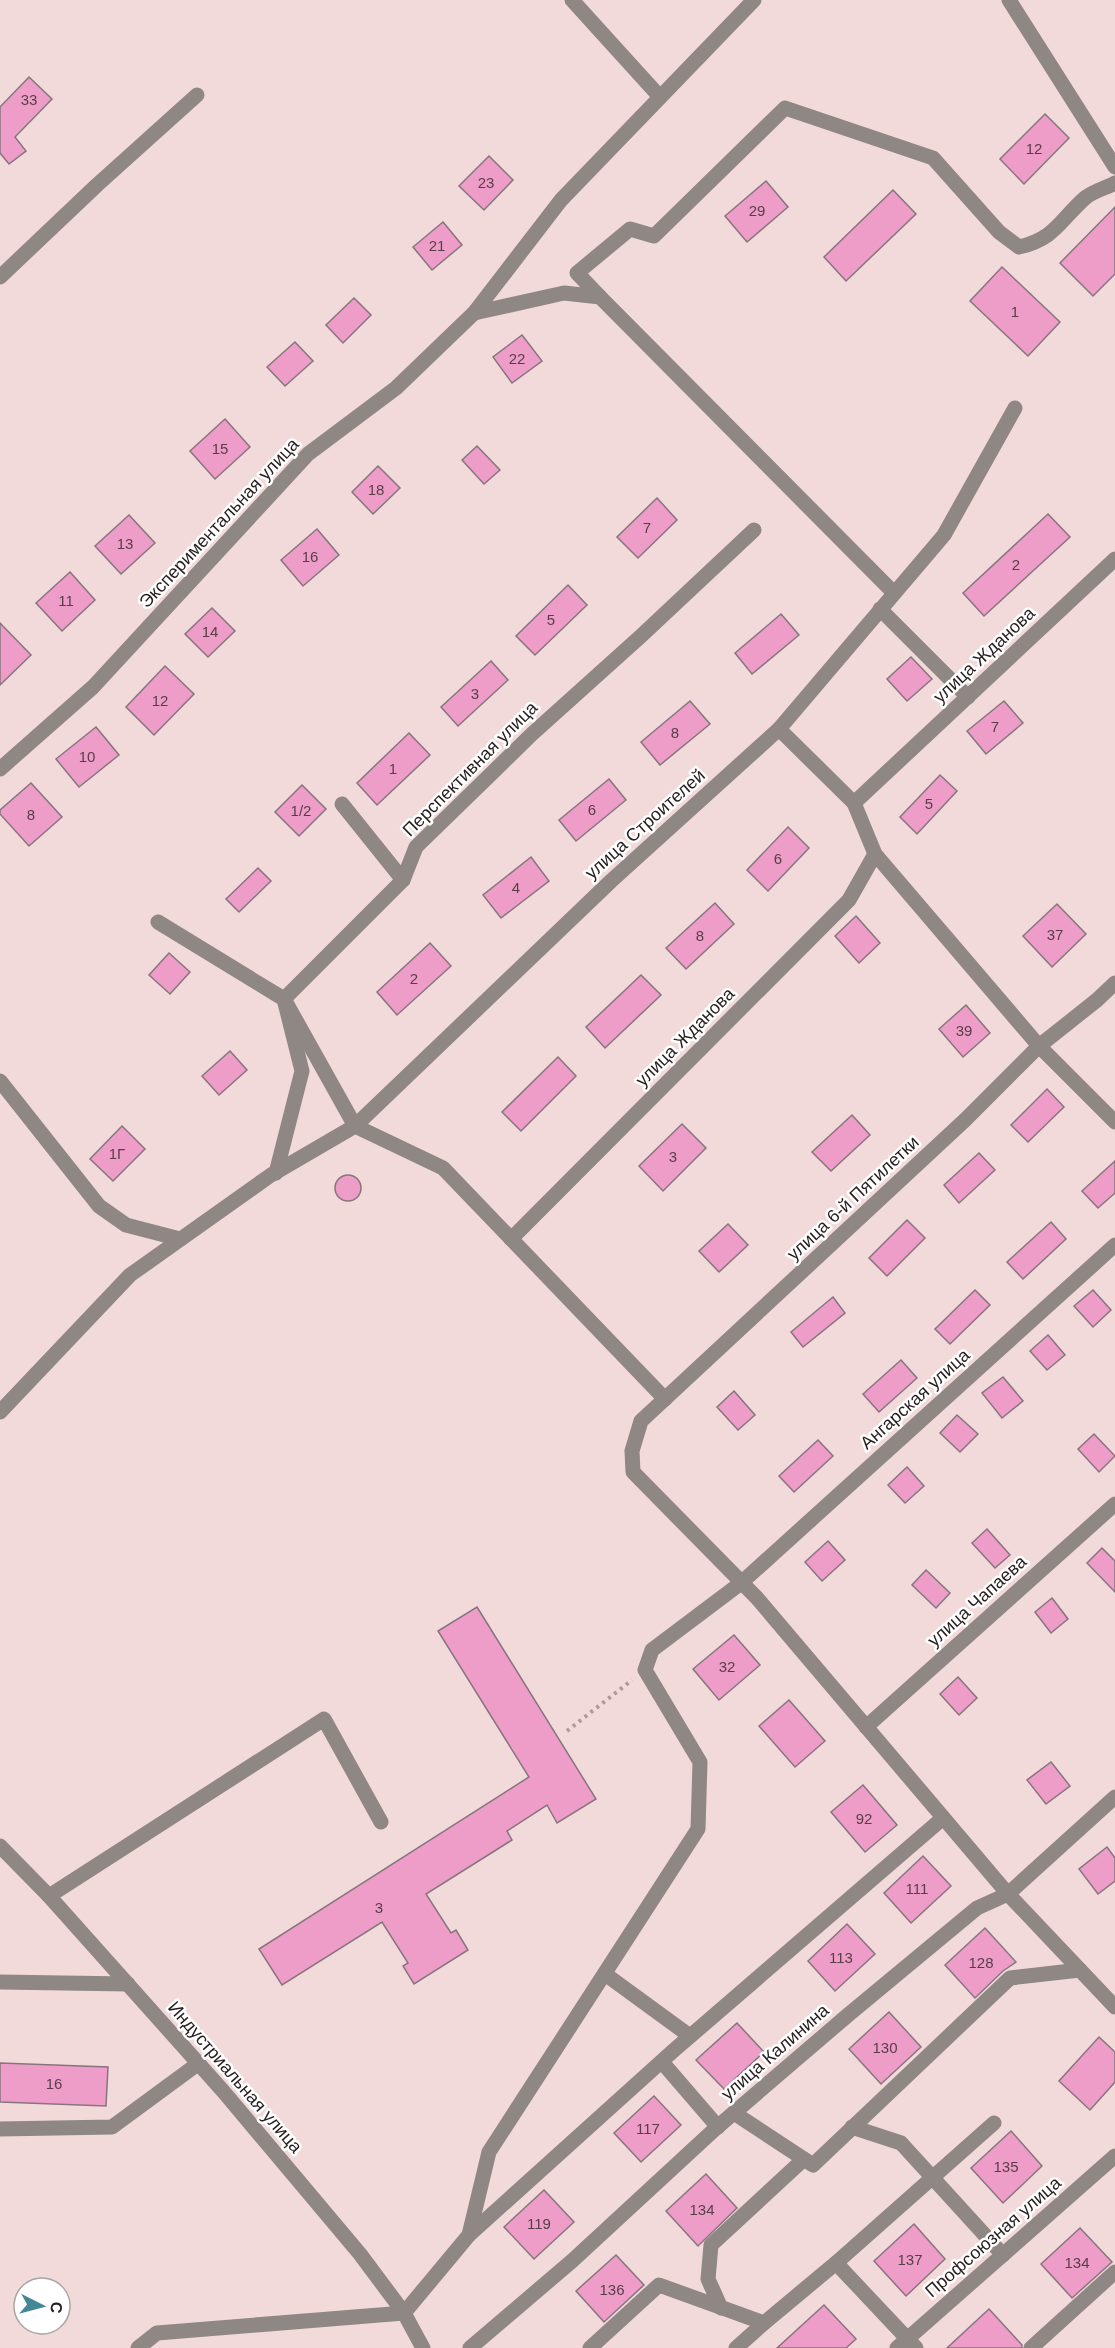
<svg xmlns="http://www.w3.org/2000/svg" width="1115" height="2348" font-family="Arial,sans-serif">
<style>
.building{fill:#ee9dc8;stroke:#87757e;stroke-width:1.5}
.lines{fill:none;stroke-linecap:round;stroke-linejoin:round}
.path{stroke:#ad9b9a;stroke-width:4;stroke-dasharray:3 4.5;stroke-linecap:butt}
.minor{stroke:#8f8783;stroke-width:15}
.labels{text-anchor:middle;stroke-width:5;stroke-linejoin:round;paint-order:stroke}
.number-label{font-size:15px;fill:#593e48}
.street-label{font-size:18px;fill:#271e1e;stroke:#fff}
</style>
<rect width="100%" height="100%" fill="#f1dad9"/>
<!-- building -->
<g class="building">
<path d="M29,77L52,99L15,137L26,151L9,164L0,153V107Z"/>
<path d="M1045,114L1069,138L1024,184L1000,159Z"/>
<path d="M489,156L513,180L484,210L459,186Z"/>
<path d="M766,181L788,207L747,242L725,216Z"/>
<path d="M893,190L916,214L846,281L824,257Z"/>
<path d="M1115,207V274L1093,296L1060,263Z"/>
<path d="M443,222L462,245L432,270L413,247Z"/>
<path d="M1002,267L1060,322L1028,356L970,301Z"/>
<path d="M354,298L371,315L343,343L326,325Z"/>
<path d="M522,335L542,361L512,383L493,357Z"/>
<path d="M295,342L313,361L285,386L267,367Z"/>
<path d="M225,419L250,447L215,479L190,451Z"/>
<path d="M477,446L500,470L484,484L462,460Z"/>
<path d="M378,466L400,488L373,514L352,492Z"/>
<path d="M657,498L677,520L638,558L617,537Z"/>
<path d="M1048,514L1070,537L984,616L963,593Z"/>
<path d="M129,515L155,543L121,574L95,546Z"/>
<path d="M317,529L339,555L303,586L281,560Z"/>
<path d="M70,572L95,600L62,631L36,603Z"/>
<path d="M568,585L587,605L535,655L516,636Z"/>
<path d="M212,608L235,631L208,657L185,634Z"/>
<path d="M781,614L799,635L752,674L735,653Z"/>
<path d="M0,623L31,655L0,685Z"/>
<path d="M911,657L932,679L907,701L887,679Z"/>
<path d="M491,661L508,680L458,726L441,707Z"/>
<path d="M165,666L194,694L154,735L126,707Z"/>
<path d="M690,701L710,724L660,765L641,742Z"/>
<path d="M1004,701L1023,723L986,754L967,731Z"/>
<path d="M96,727L119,755L79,787L56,759Z"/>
<path d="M409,733L430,755L377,805L357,783Z"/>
<path d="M940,775L957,791L917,834L900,817Z"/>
<path d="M609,779L626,800L576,841L559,820Z"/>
<path d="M31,783L62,817L29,846L0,814V810Z"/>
<path d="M302,785L326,809L299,836L275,812Z"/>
<path d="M788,827L809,848L768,891L747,870Z"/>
<path d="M531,857L549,881L501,918L483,895Z"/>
<path d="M258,868L271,881L239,912L226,899Z"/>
<path d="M715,903L734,924L686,969L666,948Z"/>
<path d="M1057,904L1086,934L1052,967L1023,936Z"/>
<path d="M856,916L880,943L859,963L835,936Z"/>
<path d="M430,943L451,966L397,1015L377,992Z"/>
<path d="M169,953L190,972L170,994L149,975Z"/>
<path d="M641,975L661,995L605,1048L586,1027Z"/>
<path d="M966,1005L990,1033L963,1057L939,1029Z"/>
<path d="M230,1051L247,1070L219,1095L202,1076Z"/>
<path d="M558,1057L576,1076L521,1131L502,1112Z"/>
<path d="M1047,1089L1064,1107L1028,1142L1011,1125Z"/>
<path d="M852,1115L870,1135L831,1171L812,1152Z"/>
<path d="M682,1124L706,1148L663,1191L639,1166Z"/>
<path d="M122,1126L145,1149L113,1181L90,1159Z"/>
<path d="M979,1153L995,1170L959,1203L944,1185Z"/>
<path d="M1115,1161V1193L1098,1208L1082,1191Z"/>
<circle cx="348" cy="1188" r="13"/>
<path d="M907,1220L925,1238L887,1276L869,1258Z"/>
<path d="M1051,1222L1066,1239L1023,1279L1007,1262Z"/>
<path d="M728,1224L748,1245L719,1272L699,1251Z"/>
<path d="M975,1290L990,1305L950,1344L935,1329Z"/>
<path d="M1093,1290L1111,1310L1093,1327L1074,1306Z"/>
<path d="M833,1297L845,1313L803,1347L791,1332Z"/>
<path d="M1048,1335L1065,1355L1047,1370L1030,1351Z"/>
<path d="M901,1360L917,1378L879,1412L863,1394Z"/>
<path d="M1003,1377L1023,1401L1002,1418L982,1393Z"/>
<path d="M734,1391L755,1415L738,1430L717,1407Z"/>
<path d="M957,1415L978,1434L960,1452L940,1433Z"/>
<path d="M1094,1434L1115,1456L1099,1472L1078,1449Z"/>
<path d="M818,1440L833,1456L794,1492L779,1476Z"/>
<path d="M907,1467L924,1486L905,1503L888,1485Z"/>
<path d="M987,1529L1010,1555L995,1568L972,1543Z"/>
<path d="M828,1541L845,1560L822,1581L805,1562Z"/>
<path d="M1102,1548L1115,1561V1592L1087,1563Z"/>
<path d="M926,1570L950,1593L936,1608L912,1585Z"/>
<path d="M1052,1598L1068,1619L1051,1633L1035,1612Z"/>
<path d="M477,1607L596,1799L557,1823L547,1805L507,1831L512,1840L426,1894L451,1933L456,1930L468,1950L414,1984L403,1966L408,1963L382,1922L282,1985L259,1949L529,1777L438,1631Z"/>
<path d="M734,1635L760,1665L719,1700L693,1669Z"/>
<path d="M958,1677L977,1698L959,1715L940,1694Z"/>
<path d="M789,1700L825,1741L795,1767L759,1726Z"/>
<path d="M1051,1762L1070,1786L1046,1804L1027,1780Z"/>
<path d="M863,1785L897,1825L865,1852L831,1812Z"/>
<path d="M1107,1847L1115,1858V1881L1098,1894L1079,1869Z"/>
<path d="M923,1856L951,1886L911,1923L884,1893Z"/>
<path d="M847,1924L875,1954L835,1991L808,1961Z"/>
<path d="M985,1928L1016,1962L1003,1971L975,1998L945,1965Z"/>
<path d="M889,2012L921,2047L881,2084L849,2049Z"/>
<path d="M737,2023L764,2052L724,2089L696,2060Z"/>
<path d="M1099,2037L1115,2052V2082L1090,2110L1059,2081Z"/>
<path d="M0,2063L108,2067L106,2106L0,2102Z"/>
<path d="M654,2096L681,2125L641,2162L614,2133Z"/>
<path d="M1011,2131L1042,2166L1003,2203L971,2168Z"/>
<path d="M706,2174L737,2208L698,2246L666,2211Z"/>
<path d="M544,2190L574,2222L534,2259L504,2227Z"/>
<path d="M914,2224L945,2259L906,2296L874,2261Z"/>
<path d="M1080,2228L1112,2262L1072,2298L1041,2264Z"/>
<path d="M616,2255L644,2285L604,2322L576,2291Z"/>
<path d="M824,2305L856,2339L846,2348H777Z"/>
<path d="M989,2309L1022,2345V2348H947Z"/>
</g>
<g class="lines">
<!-- path -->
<path class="path" d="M567,1731L632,1680"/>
<!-- minor -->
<g class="minor">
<path d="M572,0L660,97"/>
<path d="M1009,0L1115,167"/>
<path d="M0,277L97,185L197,95"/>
<path d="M600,297L577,273L630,229L654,236L785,108L933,158L999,232L1019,247C1055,239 1060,220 1085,198C1093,191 1106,188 1115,183"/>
<path d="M474,313L564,293L600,297L894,593"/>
<path d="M880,609L968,697"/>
<path d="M779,729L854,803L875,854L1039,1046L1115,1122"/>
<path d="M0,769L93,687L308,454L396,388L474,313L561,200L754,0"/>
<path d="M854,803L1115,559"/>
<path d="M342,804L403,880"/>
<path d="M158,922L284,999L302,1071L276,1173"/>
<path d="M1115,983L1097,1000L1039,1046L965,1120L641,1421L632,1451L633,1472L757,1598L1008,1894L1115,2007"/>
<path d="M0,1081L99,1206L126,1225L180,1239"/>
<path d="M355,1126L284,999L403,880L416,847L532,734L641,636L754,530"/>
<path d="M355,1126L443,1168L665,1399"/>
<path d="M511,1239L849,900L875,854"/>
<path d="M0,1412L130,1275L271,1175L355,1126L611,881L779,729L944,535L1015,408"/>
<path d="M866,1727L1115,1504"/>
<path d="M0,1846L49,1896L223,2091L360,2254L404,2313L423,2348"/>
<path d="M49,1896L324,1719L381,1822"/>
<path d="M605,1974L690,2036"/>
<path d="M0,1982L128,1984"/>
<path d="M662,2062L718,2127"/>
<path d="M734,2113L813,2165L1010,1978L1080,1970"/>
<path d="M852,2127L901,2143L1003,2255"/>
<path d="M0,2129L112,2127L199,2063"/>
<path d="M469,2235L673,2051L943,1818"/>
<path d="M836,2263L994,2123"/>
<path d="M721,2308L708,2279L711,2245L804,2159"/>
<path d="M138,2348L157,2333L404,2313L469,2235L489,2152L698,1829L700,1762L645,1670L652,1650L741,1583L1115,1245"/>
<path d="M470,2348L572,2261L715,2129L848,2015L977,1908L1008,1894L1115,1797"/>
<path d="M590,2348L659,2285L764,2323L836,2263L916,2348"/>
<path d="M736,2348L764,2323"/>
<path d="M897,2348L1115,2156"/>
<path d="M1031,2348L1115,2272"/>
</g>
</g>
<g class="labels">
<!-- number labels -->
<g class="number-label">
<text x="29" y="105">33</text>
<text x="1034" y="154">12</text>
<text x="486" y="188">23</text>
<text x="757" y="216">29</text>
<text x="437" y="251">21</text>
<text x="1015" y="317">1</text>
<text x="517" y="364">22</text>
<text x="220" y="454">15</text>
<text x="376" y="495">18</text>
<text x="647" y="533">7</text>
<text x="125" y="549">13</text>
<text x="310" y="562">16</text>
<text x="1016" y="570">2</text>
<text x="66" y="606">11</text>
<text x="551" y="625">5</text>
<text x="210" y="637">14</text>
<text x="475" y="699">3</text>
<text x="160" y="706">12</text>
<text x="995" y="732">7</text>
<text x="675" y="738">8</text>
<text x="87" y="762">10</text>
<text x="393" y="774">1</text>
<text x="929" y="809">5</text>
<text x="592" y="815">6</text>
<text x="301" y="816">1/2</text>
<text x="31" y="820">8</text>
<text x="778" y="864">6</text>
<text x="516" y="893">4</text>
<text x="1055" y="940">37</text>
<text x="700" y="941">8</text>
<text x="414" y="984">2</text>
<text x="964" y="1036">39</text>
<text x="117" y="1159">1Г</text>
<text x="673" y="1162">3</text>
<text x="727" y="1672">32</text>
<text x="864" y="1824">92</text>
<text x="917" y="1894">111</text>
<text x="379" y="1913">3</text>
<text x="841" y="1963">113</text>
<text x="981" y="1968">128</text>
<text x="885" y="2053">130</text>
<text x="54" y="2089">16</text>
<text x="648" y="2134">117</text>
<text x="1006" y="2172">135</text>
<text x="702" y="2215">134</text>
<text x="539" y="2229">119</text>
<text x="910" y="2265">137</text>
<text x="1077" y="2268">134</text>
<text x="612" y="2295">136</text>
</g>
<!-- street labels -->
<g class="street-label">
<text transform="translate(219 523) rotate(-47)" y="6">Экспериментальная улица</text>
<text transform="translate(984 655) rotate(-43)" y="6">улица Жданова</text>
<text transform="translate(470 769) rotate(-45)" y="6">Перспективная улица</text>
<text transform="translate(645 824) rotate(-42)" y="6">улица Строителей</text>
<text transform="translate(685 1037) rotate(-45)" y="6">улица Жданова</text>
<text transform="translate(853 1198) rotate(-43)" y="6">улица 6-й Пятилетки</text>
<text transform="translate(915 1399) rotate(-42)" y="6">Ангарская улица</text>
<text transform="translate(977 1601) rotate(-42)" y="6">улица Чапаева</text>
<text transform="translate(775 2052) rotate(-41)" y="6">улица Калинина</text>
<text transform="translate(235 2077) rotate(49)" y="6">Индустриальная улица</text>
<text transform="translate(993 2237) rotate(-41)" y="6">Профсоюзная улица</text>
</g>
</g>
<!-- north arrow -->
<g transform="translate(42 2306) rotate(96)"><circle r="28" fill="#ffffff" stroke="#a9a5a5" stroke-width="1.5"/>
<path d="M0-4.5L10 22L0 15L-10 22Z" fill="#448797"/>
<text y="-9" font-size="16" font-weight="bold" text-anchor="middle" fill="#271e1e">С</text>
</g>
</svg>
